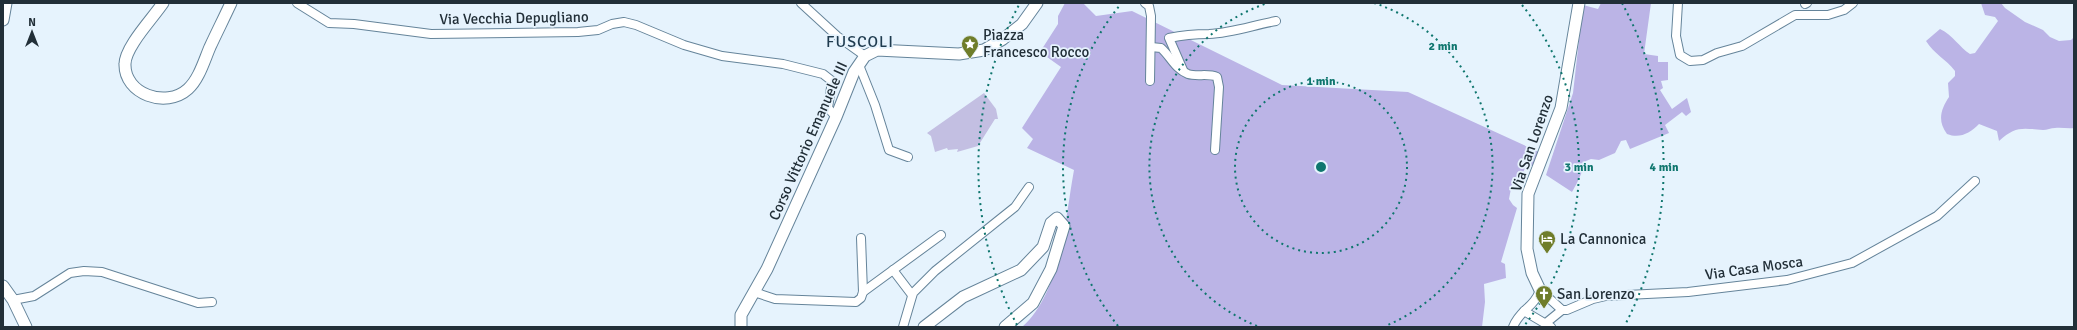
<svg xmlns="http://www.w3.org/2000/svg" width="2077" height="330" font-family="Signika,sans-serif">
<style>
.green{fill:#c3bfe2}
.forest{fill:#bbb4e6}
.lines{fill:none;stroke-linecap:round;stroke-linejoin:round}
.street-casing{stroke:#65849a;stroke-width:10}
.secondary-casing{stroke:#65849a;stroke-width:13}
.street{stroke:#fff;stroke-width:8}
.secondary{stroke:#fff;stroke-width:11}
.ring{fill:none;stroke:#0f766e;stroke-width:2;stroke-dasharray:2 4}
.labels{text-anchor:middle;stroke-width:3.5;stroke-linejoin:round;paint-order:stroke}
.street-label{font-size:15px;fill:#222f38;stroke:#e6f3fd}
.poi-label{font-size:15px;fill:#222f38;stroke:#e6f3fd;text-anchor:start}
.neighbourhood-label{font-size:16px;letter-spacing:1px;fill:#1f3b4f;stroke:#e6f3fd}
.centre{fill:#0f766e;stroke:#e6f3fd;stroke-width:2}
.ring-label{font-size:12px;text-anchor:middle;font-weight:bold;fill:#0f766e;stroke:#e6f3fd;stroke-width:3.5;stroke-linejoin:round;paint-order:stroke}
</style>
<rect width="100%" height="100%" fill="#e6f3fd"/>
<!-- green -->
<path class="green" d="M984,93L996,109L998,119H995L978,146L957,152L958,149L948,150L947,148L935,152L931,136L927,133Z"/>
<!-- forest -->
<g class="forest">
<path d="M1065,3H1083L1096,16L1132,11L1282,85L1408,92L1541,153L1532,166L1526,165L1521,179L1513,178L1509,199L1513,205L1517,208L1501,262L1505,264L1506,278L1484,284L1485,302L1482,327H1022C1061,293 1065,219 1074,170L1027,148L1033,139L1022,128L1061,67L1040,52L1058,24V16Z"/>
<path d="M1601,3H1651L1644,54L1658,56V62H1668V80L1661,81L1663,88L1660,90L1672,109L1687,98L1691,112L1686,116L1682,112L1665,125L1669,133L1630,149L1626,140L1621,141L1615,153L1599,160L1591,159L1586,161C1582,172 1578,182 1572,192L1546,175L1573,93L1583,5L1598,9Z"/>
<path d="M1981,3H2001L2005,8L2025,22L2043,30L2050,37L2059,41L2071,40L2074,37V128C2068,129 2061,127 2055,128C2051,128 2047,130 2043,130C2022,128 2015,126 1999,141L1997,131L1979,124C1970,133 1960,139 1947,134C1937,121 1941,109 1949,97L1948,83L1955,76V71C1946,59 1934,54 1926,41L1940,29C1953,35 1959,47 1970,54L1975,53L1998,21L1995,17L1985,15Z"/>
</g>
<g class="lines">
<!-- street casing -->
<g class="street-casing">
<g id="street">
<path d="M297,3L329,23L354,24L431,34L578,32L598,30L612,24L624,22L636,25L684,45L722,56L783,64L823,74L832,81L828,108L836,117"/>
<path d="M801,3L837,36L865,56"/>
<path d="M1145,3L1149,6L1151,16L1150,81"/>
<path d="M1678,3L1676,36L1680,55L1690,61L1703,60L1717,53L1742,46L1795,15H1828L1844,10L1853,3"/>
<path d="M1805,4L1807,3"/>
<path d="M1151,47L1161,48C1171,57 1175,69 1188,74C1197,77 1208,73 1217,77L1219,87L1215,150"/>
<path d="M859,65L875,105L889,150L908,157"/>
<path d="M1183,70L1169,38C1183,35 1195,34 1209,34C1231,33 1254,25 1276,21"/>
<path d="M893,270L912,295"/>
<path d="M754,292L775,299L856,302L861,298L863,292L861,238"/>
<path d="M863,292L941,235"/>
<path d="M13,300L34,296L70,273L84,271L102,272L198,303L212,302"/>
<path d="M1562,310H1567L1593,299L1606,296L1688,292L1787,280L1852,263L1937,216L1975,181"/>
<path d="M1524,311L1551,327"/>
<path d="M1546,323L1562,310"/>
<path d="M903,327L913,293L935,271L1015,207L1029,187"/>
<path d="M1513,327C1520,309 1534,308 1540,290L1562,310"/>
</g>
</g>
<!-- secondary casing -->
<g class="secondary-casing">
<g id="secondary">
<path d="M163,3C153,18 125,47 125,64C124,94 166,109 188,89C199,79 204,61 210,47C217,32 224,18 231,3"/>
<path d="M3,20L6,3"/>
<path d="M3,286L13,300L26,327"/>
<path d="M1540,290L1532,273L1527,249L1528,194L1561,108L1579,3"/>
<path d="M741,327V315L767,269L836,117L854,72L865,56L877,50L959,54L984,50L1003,39L1022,24L1037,3"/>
<path d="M924,327L963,297L1021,270L1043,247L1051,223L1057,218L1064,226L1051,269L1033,303L1005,327"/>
</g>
</g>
<!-- street -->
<use href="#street" class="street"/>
<!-- secondary -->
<use href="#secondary" class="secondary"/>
</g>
<!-- distance rings -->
<g class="ring">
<circle cx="1321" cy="167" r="86"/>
<path d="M1257 326A172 172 0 0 1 1268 3M1374 3A172 172 0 0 1 1385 326"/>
<path d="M1118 326A258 258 0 0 1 1120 5M1522 5A258 258 0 0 1 1524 326"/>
<path d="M1017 325A343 343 0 0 1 1020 3M1622 3A343 343 0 0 1 1625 325"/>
</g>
<!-- icons -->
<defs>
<g id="sight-pin" transform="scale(0.9)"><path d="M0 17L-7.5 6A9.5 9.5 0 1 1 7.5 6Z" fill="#6f7d2a" stroke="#e6f3fd"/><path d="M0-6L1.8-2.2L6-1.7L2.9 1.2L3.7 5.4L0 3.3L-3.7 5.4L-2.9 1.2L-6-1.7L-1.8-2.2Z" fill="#fff"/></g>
<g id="hotel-pin" transform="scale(0.9)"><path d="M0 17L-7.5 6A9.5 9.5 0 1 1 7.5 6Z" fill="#6f7d2a" stroke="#e6f3fd"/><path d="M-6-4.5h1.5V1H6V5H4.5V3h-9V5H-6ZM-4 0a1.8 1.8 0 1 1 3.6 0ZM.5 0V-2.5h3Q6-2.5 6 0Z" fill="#fff"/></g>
<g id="church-pin" transform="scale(0.9)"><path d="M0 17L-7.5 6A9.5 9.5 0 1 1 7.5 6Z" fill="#6f7d2a" stroke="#e6f3fd"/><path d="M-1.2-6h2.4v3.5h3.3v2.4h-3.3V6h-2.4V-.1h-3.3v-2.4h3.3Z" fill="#fff"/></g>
</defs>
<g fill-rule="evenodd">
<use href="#sight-pin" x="970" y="44"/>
<use href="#hotel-pin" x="1547" y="239"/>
<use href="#church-pin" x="1544" y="294"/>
</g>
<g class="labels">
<!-- street labels -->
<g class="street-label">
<text transform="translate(514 18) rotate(-1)" y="5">Via Vecchia Depugliano</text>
<text transform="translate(808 141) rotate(-66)" y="5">Corso Vittorio Emanuele III</text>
<text transform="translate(1532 143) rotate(-71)" y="5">Via San Lorenzo</text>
<text transform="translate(1754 268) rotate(-8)" y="5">Via Casa Mosca</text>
</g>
<!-- poi labels -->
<g class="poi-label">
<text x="983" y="40">Piazza<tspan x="983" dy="17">Francesco Rocco</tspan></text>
<text x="1560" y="244">La Cannonica</text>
<text x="1557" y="299">San Lorenzo</text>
</g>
<!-- neighbourhood labels -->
<g class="neighbourhood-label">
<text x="860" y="47">FUSCOLI</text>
</g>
</g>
<circle cx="1321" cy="167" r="6" class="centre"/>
<g class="ring-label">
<text x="1443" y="50">2 min</text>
<text x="1321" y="85">1 min</text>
<text x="1579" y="171">3 min</text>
<text x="1664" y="171">4 min</text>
</g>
<!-- border -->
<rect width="2077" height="330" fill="none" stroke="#222f38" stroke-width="8"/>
<!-- north arrow -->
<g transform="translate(32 32)" stroke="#e6f3fd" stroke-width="3" paint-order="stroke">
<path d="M0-3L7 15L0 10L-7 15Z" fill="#222f38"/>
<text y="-6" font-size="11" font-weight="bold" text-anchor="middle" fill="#222f38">N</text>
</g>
</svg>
